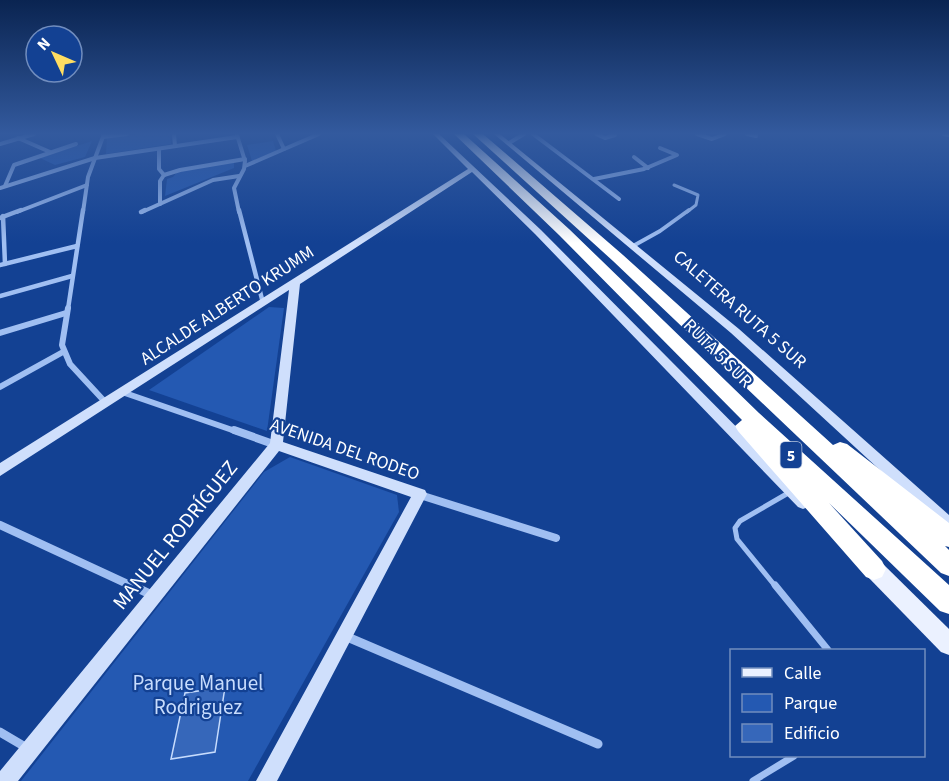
<svg xmlns="http://www.w3.org/2000/svg" width="949" height="781" font-family="'Source Sans 3',sans-serif">
<style>
.green{fill:#2459b2}
.building{fill:#3667ba;stroke:#c7dcfd;stroke-width:1.5}
.lines{fill:none;stroke-linecap:round;stroke-linejoin:round}
.lane-far3{stroke:#a0bff2;stroke-width:3}
.lane-far2{stroke:#a0bff2;stroke-width:4}
.lane-far1{stroke:#a0bff2;stroke-width:5}
.lane{stroke:#a0bff2;stroke-width:7}
.street-far4{stroke:#a0bff2;stroke-width:4}
.street-far3{stroke:#a0bff2;stroke-width:4.5}
.street-far2{stroke:#a0bff2;stroke-width:6}
.street-far1{stroke:#a0bff2;stroke-width:8}
.street{stroke:#a0bff2;stroke-width:9}
.secondary{fill:#cfdffc;fill-rule:evenodd}
.primary{fill:#ebf1ff;fill-rule:evenodd}
.highway{fill:#fff;fill-rule:evenodd}
.labels{text-anchor:middle;stroke-width:4.5;stroke-linejoin:round;paint-order:stroke}
.shield{fill:#134193;stroke:#b8c6df;stroke-width:1.5}
.shield-label{font-size:16px;font-weight:bold;fill:#fff}
.street-label{font-size:18px;fill:#fff;stroke:#134193}
.near-street-label{font-size:21px;fill:#fff;stroke:#134193}
.near-park-label{font-size:21px;fill:#c7dcfd;stroke:#134193}
</style>
<rect width="100%" height="100%" fill="#134193"/>
<!-- green -->
<g class="green">
<path d="M140,134H170L171,144L106,154L107,138Z"/>
<path d="M92,141L85,157L55,165L40,158Z"/>
<path d="M273,141L276,151L252,161L247,145Z"/>
<path d="M234,162V168L165,196L167,179L173,177L177,172Z"/>
<path d="M269,307L284,308L267,431L149,390Z"/>
<path d="M290,457L397,495L399,512L248,781H21L264,472Z"/>
</g>
<!-- building -->
<path class="building" d="M225,687L215,752L171,759L185,693Z"/>
<g class="lines">
<!-- lane-far3 -->
<path class="lane-far3" d="M674,185L698,195L696,205L687,212"/>
<!-- lane-far2 -->
<path class="lane-far2" d="M633,246L660,231L689,210"/>
<!-- lane-far1 -->
<path class="lane-far1" d="M776,587L737,539L735,528L740,521L790,492"/>
<!-- lane -->
<g class="lane">
<path d="M775,585L828,650"/>
<path d="M753,781L794,756"/>
</g>
<!-- street-far4 -->
<g class="street-far4">
<path d="M174,134L175,146"/>
<path d="M277,134L284,149"/>
<path d="M533,134L619,199"/>
<path d="M596,134L605,138L615,135"/>
<path d="M697,134L712,139L725,134"/>
<path d="M747,134L756,136"/>
<path d="M944,134L949,135"/>
<path d="M237,135L245,161L244,169L234,188L239,212"/>
<path d="M103,137L127,134"/>
<path d="M18,138L50,152"/>
<path d="M509,143L524,134"/>
<path d="M0,144L34,134"/>
<path d="M159,149V169L164,175"/>
<path d="M634,157L648,168"/>
<path d="M245,166L319,134"/>
<path d="M164,175L180,170L245,159"/>
<path d="M594,179L644,169L677,155L660,148"/>
<path d="M5,186L14,165L76,144"/>
<path d="M0,188L95,158L237,137"/>
<path d="M160,204V181L164,175"/>
<path d="M17,212L87,185"/>
<path d="M83,212L88,177L104,134"/>
<path d="M142,212L213,180L239,176"/>
</g>
<!-- street-far3 -->
<g class="street-far3">
<path d="M239,210L263,303"/>
<path d="M141,212L145,210"/>
<path d="M3,216L5,264"/>
<path d="M0,218L21,210"/>
<path d="M0,265L77,246"/>
<path d="M0,296L72,276"/>
<path d="M68,309L83,210"/>
</g>
<!-- street-far2 -->
<g class="street-far2">
<path d="M68,308L62,345L70,364L106,403"/>
<path d="M0,333L66,313"/>
<path d="M0,387L63,352"/>
<path d="M122,392L238,432"/>
</g>
<!-- street-far1 -->
<g class="street-far1">
<path d="M234,430L276,445"/>
<path d="M420,495L556,538"/>
<path d="M0,525L134,587"/>
</g>
<!-- street -->
<g class="street">
<path d="M131,585L154,596"/>
<path d="M345,636L598,744"/>
<path d="M0,732L27,748"/>
</g>
<!-- secondary -->
<g class="secondary">
<path d="M433,134H439L541,230L808,499L810,503L808,507L803,509L798,507L535,234L472,172L300,284L283,442L425,490L427,494L277,781H256L411,497L279,451L18,781H0V771L270,443L289,290L0,476V463L468,169Z"/>
<path d="M494,134H500L739,329L949,515V531L944,529L731,333Z"/>
</g>
<!-- primary -->
<path class="primary" d="M874,560L881,562L949,629V655L941,652L867,576L864,569L867,562Z"/>
<!-- highway -->
<g class="highway">
<path d="M454,134H464L569,229L759,413L949,585V614L940,611L829,503L882,561L886,569L882,577L874,580L866,577L738,431L735,426L742,420L559,235Z"/>
<path d="M473,134H483L623,255L833,445L840,442L847,444L949,523V547L945,546L949,550V576L941,573L613,261Z"/>
</g>
</g>
<!-- sky -->
<linearGradient id="sky" x2="0" y2="1"><stop stop-color="#0a2451"/><stop offset="0.55" stop-color="#335a9e"/><stop offset="1" stop-color="#335a9e" stop-opacity="0"/></linearGradient>
<rect width="949" height="243" fill="url(#sky)"/>
<g class="labels">
<!-- shield labels -->
<rect class="shield" x="780.5" y="442" width="21" height="26" rx="4.5"/>
<g class="shield-label">
<text x="791" y="461">5</text>
</g>
<!-- street labels -->
<g class="street-label">
<text transform="translate(227 305) rotate(-33)" y="6">ALCALDE ALBERTO KRUMM</text>
<text transform="translate(740 309) rotate(41)" y="6">CALETERA RUTA 5 SUR</text>
<text transform="translate(718 353) rotate(45)" y="6">RUTA 5 SUR</text>
<text transform="translate(345 449) rotate(19)" y="6">AVENIDA DEL RODEO</text>
</g>
<!-- near-street labels -->
<g class="near-street-label">
<text transform="translate(175 535) rotate(-51)" y="7">MANUEL RODRÍGUEZ</text>
</g>
<!-- near-park labels -->
<g class="near-park-label">
<text x="198" y="690">Parque Manuel<tspan x="198" dy="24">Rodriguez</tspan></text>
</g>
</g>
<!-- legend -->
<rect x="730" y="649" width="195" height="108" fill="#134193" stroke="#718dbe" stroke-width="1.5"/>
<rect x="742" y="668" width="30" height="9" fill="#ebf1ff" stroke="#718dbe" stroke-width="1.5"/>
<text x="784" y="679" font-size="18" fill="#ffffff">Calle</text>
<rect x="742" y="694" width="30" height="18" fill="#2459b2" stroke="#718dbe" stroke-width="1.5"/>
<text x="784" y="709" font-size="18" fill="#ffffff">Parque</text>
<rect x="742" y="724" width="30" height="18" fill="#3667ba" stroke="#718dbe" stroke-width="1.5"/>
<text x="784" y="739" font-size="18" fill="#ffffff">Edificio</text>
<!-- north arrow -->
<g transform="translate(54 54) rotate(314)"><circle r="28" fill="#134193" stroke="#718dbe" stroke-width="1.5"/>
<path d="M0-4.5L10 22L0 15L-10 22Z" fill="#ffdd61"/>
<text y="-9" font-size="16" font-weight="bold" text-anchor="middle" fill="#ffffff">N</text>
</g>
</svg>
